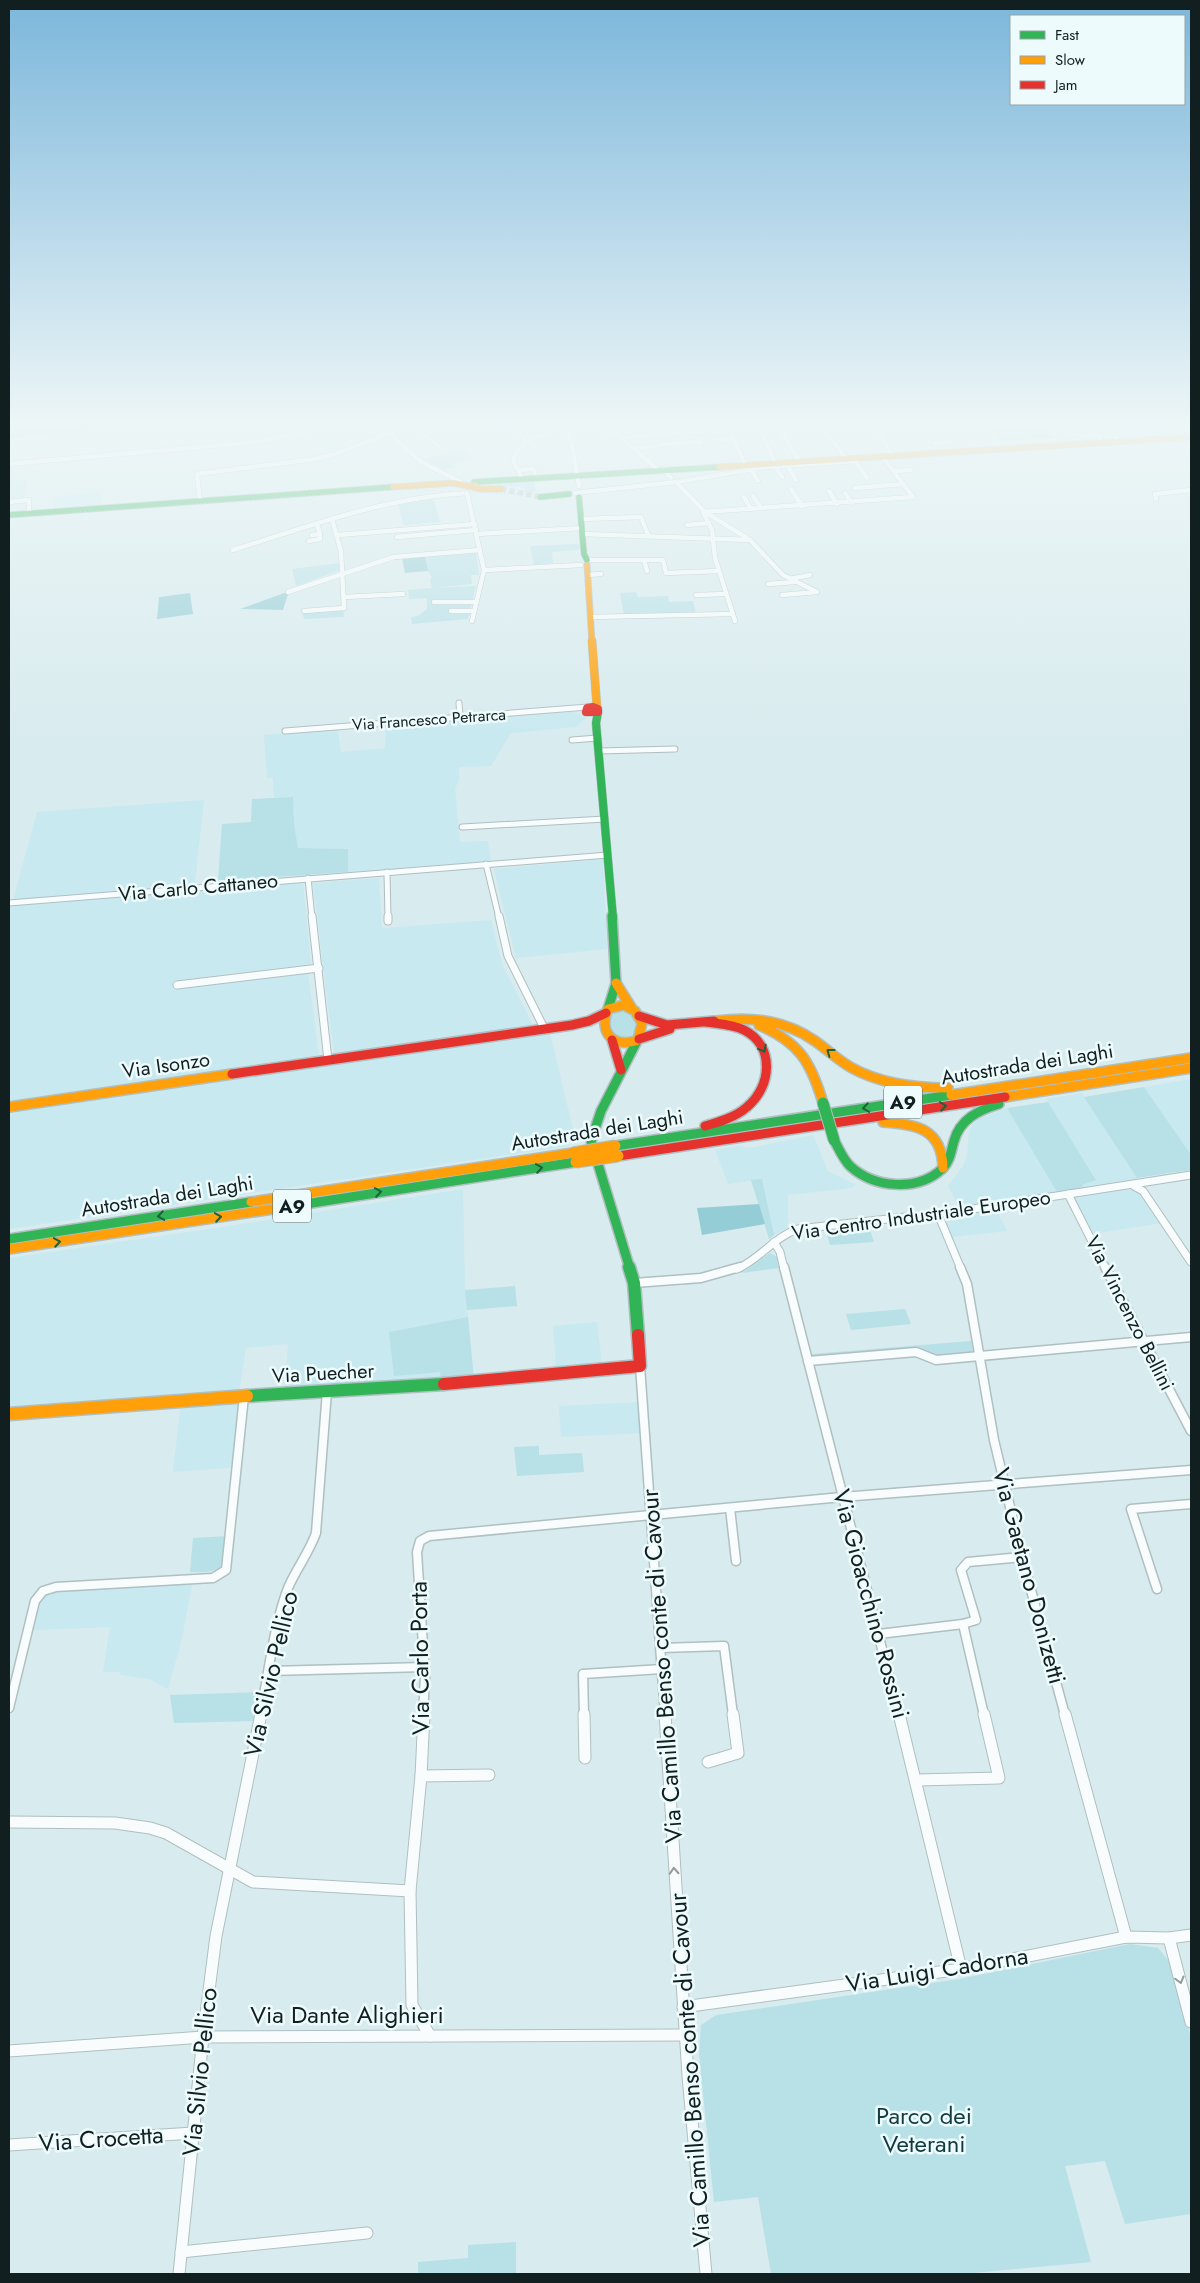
<svg xmlns="http://www.w3.org/2000/svg" width="1200" height="2283" font-family="Jost,sans-serif">
<style>
.built{fill:#c8e9f0}
.green{fill:#b7e0e7}
.forest{fill:#95cdd6}
.lines{fill:none;stroke-linecap:round;stroke-linejoin:round}
.stream{stroke:#7bbcc8;stroke-width:1}
.secondary-tunnel{stroke:#b0c2c5;stroke-width:5.5;stroke-dasharray:5.5 3;stroke-linecap:butt}
.street-far4-casing{stroke:#b0bfc1;stroke-width:5.5}
.street-far3-casing{stroke:#b0bfc1;stroke-width:7}
.street-far2-casing{stroke:#b0bfc1;stroke-width:9}
.street-far1-casing{stroke:#b0bfc1;stroke-width:11}
.street-casing{stroke:#b0bfc1;stroke-width:13}
.fast-far3-casing{stroke:#b0bfc1;stroke-width:7}
.fast-far2-casing{stroke:#b0bfc1;stroke-width:9}
.fast-far1-casing{stroke:#b0bfc1;stroke-width:12}
.fast-casing{stroke:#b0bfc1;stroke-width:15}
.slow-far3-casing{stroke:#b0bfc1;stroke-width:7}
.slow-far2-casing{stroke:#b0bfc1;stroke-width:9}
.slow-far1-casing{stroke:#b0bfc1;stroke-width:12}
.slow-casing{stroke:#b0bfc1;stroke-width:15}
.jam-far2-casing{stroke:#b0bfc1;stroke-width:9}
.jam-far1-casing{stroke:#b0bfc1;stroke-width:12}
.jam-casing{stroke:#b0bfc1;stroke-width:15}
.street-far4{stroke:#f9fcfc;stroke-width:4.5}
.street-far3{stroke:#f9fcfc;stroke-width:5}
.street-far2{stroke:#f9fcfc;stroke-width:7}
.street-far1{stroke:#f9fcfc;stroke-width:8}
.street{stroke:#f9fcfc;stroke-width:11}
.fast-far3{stroke:#30b455;stroke-width:5.5}
.fast-far2{stroke:#30b455;stroke-width:8}
.fast-far1{stroke:#30b455;stroke-width:9}
.fast{stroke:#30b455;stroke-width:12}
.slow-far3{stroke:#ff9f0a;stroke-width:5.5}
.slow-far2{stroke:#ff9f0a;stroke-width:8}
.slow-far1{stroke:#ff9f0a;stroke-width:9}
.slow{stroke:#ff9f0a;stroke-width:12}
.jam-far2{stroke:#e5322d;stroke-width:8}
.jam-far1{stroke:#e5322d;stroke-width:9}
.jam{stroke:#e5322d;stroke-width:12}
.rail{stroke:#b8bcbd;stroke-width:1;stroke-dasharray:1 3;stroke-linecap:butt}
.fast-bridge-casing{stroke:#b0bfc1;stroke-width:13;stroke-linecap:butt}
.slow-bridge-casing{stroke:#b0bfc1;stroke-width:13;stroke-linecap:butt}
.fast-bridge{stroke:#30b455;stroke-width:11}
.slow-bridge{stroke:#ff9f0a;stroke-width:11}
.oneway{stroke:#206238}
.oneway2{stroke:#919999}
.labels{text-anchor:middle;stroke-width:5;stroke-linejoin:round;paint-order:stroke}
.far-street-label{font-size:16px;fill:#121f21;stroke:#edfbfd}
.shield{fill:#edfbfd;stroke:#546163;stroke-width:1}
.shield-label{font-size:19px;font-weight:bold;fill:#121f21}
.street-label{font-size:20px;fill:#121f21;stroke:#edfbfd}
.near-street-label{font-size:24px;fill:#121f21;stroke:#edfbfd}
.near-park-label{font-size:24px;fill:#123b41;stroke:#edfbfd}
</style>
<rect width="100%" height="100%" fill="#d8ebee"/>
<!-- built -->
<g class="built">
<path d="M1110,425H1166L1186,432L1187,434L1121,438Z"/>
<path d="M379,427L385,433L328,455L308,433L326,429Z"/>
<path d="M9,464H13L14,481L28,480L23,501L9,503Z"/>
<path d="M100,491L101,508L54,511V497Z"/>
<path d="M570,711L587,717L576,727L511,733L491,766L459,767V779L455,789L460,842L488,841L491,862L348,872L347,849L298,848L294,824L293,797L274,798L273,778H267L264,735L338,730L341,752L385,748L386,726Z"/>
<path d="M204,800L194,891L303,881L311,964L173,981V989L308,973L319,1055L9,1101V905L12,904L37,812Z"/>
<path d="M603,859L607,949L516,958L494,869Z"/>
<path d="M379,878L382,928L491,920L502,964L534,1027L334,1055L313,883Z"/>
<path d="M550,1034L574,1133L568,1146L9,1229V1110Z"/>
<path d="M1191,1079V1155L1144,1087Z"/>
<path d="M1082,1093L1140,1183L1086,1192L1082,1185L1096,1179L1046,1099Z"/>
<path d="M1007,1108L1057,1192L959,1208L948,1186L963,1166L967,1156L969,1133L972,1125L979,1119Z"/>
<path d="M813,1135L828,1171L856,1185L851,1188L788,1195V1228L774,1235L762,1179L728,1184L715,1150L738,1146L750,1148Z"/>
<path d="M1135,1187L1141,1191L1162,1223L1091,1234L1072,1197Z"/>
<path d="M457,1190H463L465,1290L468,1317L389,1332L440,1372L441,1381L285,1392L288,1344L246,1348L239,1393L9,1412V1258L222,1227Z"/>
<path d="M996,1209L1007,1231L952,1237L943,1218Z"/>
<path d="M597,1322L602,1364L556,1369L553,1326Z"/>
<path d="M243,1397L237,1467L173,1472L181,1403Z"/>
<path d="M640,1402L642,1433L561,1437L559,1406Z"/>
<path d="M193,1580L182,1638L168,1689L150,1679L120,1675V1672H103L110,1627L32,1630L40,1598L45,1593L58,1590Z"/>
</g>
<!-- green -->
<g class="green">
<path d="M458,449L473,457L451,464L456,467L444,470L423,459Z"/>
<path d="M534,480L536,492H523L526,489L521,487L478,486Z"/>
<path d="M433,498L440,522L404,525L398,504Z"/>
<path d="M578,544L580,548L577,550L552,552L553,563L534,565L530,546Z"/>
<path d="M476,551L479,575H471L472,584L434,588L476,586L468,619L412,624L411,617L418,616L427,609V598L409,599L408,590L432,588L430,579L432,578L428,571L425,556Z"/>
<path d="M340,563V570L296,586L292,569Z"/>
<path d="M636,592L638,597L668,596L669,602L693,601L696,613L624,615L620,593Z"/>
<path d="M343,609L344,617L304,619L302,612Z"/>
<path d="M293,797L294,824L298,848L348,849V872L218,881L222,824L251,822L252,799Z"/>
<path d="M617,1011L629,1012L635,1021L636,1031C633,1041 623,1038 614,1036C609,1027 609,1024 612,1014Z"/>
<path d="M1144,1087L1191,1155V1170L1137,1178L1084,1097Z"/>
<path d="M1048,1102L1096,1180L1082,1185L1084,1188L1057,1192L1007,1108Z"/>
<path d="M762,1179L774,1235L769,1239L751,1180Z"/>
<path d="M869,1227L874,1242L830,1245L826,1231Z"/>
<path d="M770,1253L777,1257L779,1268L742,1273Z"/>
<path d="M515,1286L517,1306L467,1310L465,1290Z"/>
<path d="M905,1309L911,1324L851,1330L846,1314Z"/>
<path d="M468,1317L474,1379L441,1381L440,1372L394,1376L389,1332Z"/>
<path d="M971,1341L975,1358L923,1355L814,1362L812,1354Z"/>
<path d="M539,1446V1455L582,1453L584,1472L517,1476L514,1447Z"/>
<path d="M227,1536L224,1563C216,1574 202,1572 190,1572L193,1538Z"/>
<path d="M262,1692L257,1721L174,1723L170,1695Z"/>
<path d="M1130,1944L1158,1948L1174,1967L1191,2039V2214L1125,2224L1105,2161L1065,2166L1091,2262L962,2274H771L758,2197L714,2202L699,2054L701,2025L716,2015L959,1979Z"/>
<path d="M516,2242V2274H418V2262L468,2258V2245Z"/>
</g>
<!-- forest -->
<g class="forest">
<path d="M9,425H128L109,429L9,438Z"/>
<path d="M984,425H1040L1055,438L1002,441L998,435Z"/>
<path d="M425,556L428,571L405,573L402,558Z"/>
<path d="M190,593L193,614L157,619L159,597Z"/>
<path d="M284,593L288,594L283,610L240,609Z"/>
<path d="M759,1204L765,1224L702,1235L697,1208Z"/>
</g>
<g class="lines">
<!-- stream -->
<path class="stream" d="M9,425L43,429L56,425"/>
<!-- secondary-tunnel -->
<path class="secondary-tunnel" d="M501,489L540,497"/>
<!-- street-far4 casing -->
<g class="street-far4-casing">
<g id="street-far4">
<path d="M513,425L526,441"/>
<path d="M565,425L572,446L579,486"/>
<path d="M587,425L619,436L657,469"/>
<path d="M651,425L654,434"/>
<path d="M727,425L745,464"/>
<path d="M1082,425L1088,430H1094L1100,438"/>
<path d="M1107,425L1119,441"/>
<path d="M1171,425L1191,432"/>
<path d="M253,426L263,425"/>
<path d="M412,426L440,447"/>
<path d="M1055,426L1071,435L1098,436"/>
<path d="M877,430L892,455"/>
<path d="M825,431L845,457"/>
<path d="M761,432L775,462"/>
<path d="M781,432L799,460"/>
<path d="M390,433L421,462L461,482"/>
<path d="M623,438C713,426 805,431 896,430"/>
<path d="M716,440L734,439"/>
<path d="M934,443L950,442"/>
<path d="M636,449L666,444L701,442L699,438H704"/>
<path d="M855,461L867,478"/>
<path d="M9,464L256,442L329,427L404,425"/>
<path d="M787,465L796,480"/>
<path d="M775,466L782,477"/>
<path d="M664,469L671,478"/>
<path d="M751,469L758,481"/>
<path d="M518,470L533,469L535,473"/>
<path d="M894,471L911,470"/>
<path d="M522,478L513,461C519,438 545,434 565,427"/>
<path d="M676,482L705,512L750,540L783,575L817,592"/>
<path d="M855,488L903,484"/>
<path d="M791,489L802,506"/>
<path d="M829,491L837,504"/>
<path d="M575,493L676,482L766,467L857,461"/>
<path d="M845,493L852,503"/>
<path d="M753,496L761,508"/>
<path d="M744,497L751,509"/>
<path d="M1156,499L1155,494L1191,490"/>
<path d="M200,501L197,474L315,459L335,454L406,427"/>
<path d="M9,502L29,500V513"/>
<path d="M582,519L641,517L648,535"/>
<path d="M687,525L709,523"/>
<path d="M477,534L582,528"/>
<path d="M583,534L750,540"/>
<path d="M312,535L320,534L317,524"/>
<path d="M338,535L475,524"/>
<path d="M397,537L476,530"/>
<path d="M309,541L320,539V534"/>
<path d="M233,550C309,526 387,497 467,493L484,570L472,621"/>
<path d="M589,560H663L666,573L718,571"/>
<path d="M644,560L647,571"/>
<path d="M484,570L581,565"/>
<path d="M587,575L601,574"/>
<path d="M790,579L810,575"/>
<path d="M768,584L795,582"/>
<path d="M288,592L394,557L480,550"/>
<path d="M696,595L726,594"/>
<path d="M782,595L817,592"/>
<path d="M344,597L403,594"/>
<path d="M434,602H476"/>
<path d="M304,611L344,608L341,552L332,519"/>
<path d="M451,611H474"/>
<path d="M590,617L733,614"/>
<path d="M735,621L715,558L712,530L703,512L913,497L884,459"/>
</g>
</g>
<!-- street-far3 casing -->
<g class="street-far3-casing">
<g id="street-far3">
<path d="M459,703L460,717"/>
<path d="M285,731L588,707"/>
<path d="M572,740L598,738"/>
<path d="M599,751L675,749"/>
<path d="M462,827L605,819"/>
<path d="M486,864L499,918"/>
<path d="M387,872L388,918"/>
<path d="M308,878L312,918"/>
<path d="M9,903L608,855"/>
</g>
</g>
<!-- street-far2 casing -->
<g class="street-far2-casing">
<g id="street-far2">
<path d="M312,916L328,1060"/>
<path d="M388,916V921"/>
<path d="M499,916L508,956L544,1028"/>
<path d="M177,985L319,968"/>
<path d="M1134,1186L1143,1191L1191,1262"/>
<path d="M1068,1194L1106,1269"/>
<path d="M938,1214L961,1269"/>
<path d="M774,1242L780,1252L784,1269"/>
<path d="M737,1269C760,1259 774,1237 798,1229L960,1211L1191,1175"/>
</g>
</g>
<!-- street-far1 casing -->
<g class="street-far1-casing">
<g id="street-far1">
<path d="M784,1267L899,1715"/>
<path d="M960,1267L967,1284L994,1440L1022,1557L1065,1715"/>
<path d="M1105,1267L1191,1431"/>
<path d="M634,1283L701,1278L740,1267"/>
<path d="M808,1361L916,1352L936,1360L1191,1337"/>
<path d="M640,1366L665,1715"/>
<path d="M730,1508L736,1561"/>
<path d="M1157,1589L1131,1509L1191,1504"/>
<path d="M879,1634L963,1624"/>
<path d="M661,1648L724,1646L733,1715"/>
<path d="M269,1671L425,1667"/>
<path d="M9,1708L35,1601L43,1591L56,1587L213,1578L226,1570L244,1396"/>
<path d="M260,1715C269,1673 273,1628 288,1588C296,1569 309,1553 316,1533L327,1391"/>
<path d="M423,1715L425,1677L417,1552L420,1541L429,1536L842,1497L1191,1470"/>
<path d="M584,1715L583,1674L662,1669"/>
<path d="M984,1715L963,1624L976,1620L961,1570L968,1562L1022,1557"/>
</g>
</g>
<!-- street casing -->
<g class="street-casing">
<g id="street">
<path d="M424,1714L421,1776L410,1891L412,2005L430,2036"/>
<path d="M584,1714L585,1758"/>
<path d="M665,1714L688,2076L706,2274"/>
<path d="M899,1714L961,1969"/>
<path d="M1065,1714L1126,1937"/>
<path d="M708,1762L738,1753L733,1714"/>
<path d="M421,1776L489,1775"/>
<path d="M917,1780L999,1778L984,1714"/>
<path d="M9,1822L115,1823L150,1828L166,1833L253,1882L410,1891"/>
<path d="M1169,1938L1191,2022"/>
<path d="M683,2007L961,1969L1126,1937L1169,1938L1191,1935"/>
<path d="M9,2051L203,2037L685,2035"/>
<path d="M9,2145L193,2133"/>
<path d="M181,2252L367,2233"/>
<path d="M179,2274L203,2037L216,1936L261,1714"/>
</g>
</g>
<!-- fast-far3 casing -->
<g class="fast-far3-casing">
<g id="fast-far3">
<path d="M474,482L719,467"/>
<path d="M540,497L569,494"/>
<path d="M579,497L584,554L587,560"/>
<path d="M9,515L393,487"/>
</g>
</g>
<!-- fast-far2 casing -->
<g class="fast-far2-casing">
<path id="fast-far2" d="M598,712L596,723L613,918"/>
</g>
<!-- fast-far1 casing -->
<g class="fast-far1-casing">
<g id="fast-far1">
<path d="M608,1009L616,983L612,916"/>
<path d="M834,1140C839,1149 843,1159 850,1166C874,1188 917,1192 942,1169C950,1162 951,1151 954,1141C960,1119 979,1110 999,1104"/>
<path d="M615,1146L951,1095"/>
<path d="M286,1207L576,1162"/>
<path d="M9,1239L251,1202"/>
<path d="M630,1269L591,1141L601,1111L637,1041"/>
</g>
</g>
<!-- fast casing -->
<g class="fast-casing">
<g id="fast">
<path d="M629,1267L634,1283L638,1335"/>
<path d="M247,1396L444,1384"/>
</g>
</g>
<!-- slow-far3 casing -->
<g class="slow-far3-casing">
<g id="slow-far3">
<path d="M719,467L1191,437"/>
<path d="M468,486L481,489H501"/>
<path d="M393,487L454,483L468,486L475,485"/>
<path d="M587,565L592,642"/>
</g>
</g>
<!-- slow-far2 casing -->
<g class="slow-far2-casing">
<path id="slow-far2" d="M592,641L597,708"/>
</g>
<!-- slow-far1 casing -->
<g class="slow-far1-casing">
<g id="slow-far1">
<path d="M616,983L631,1007"/>
<path d="M624,1005L635,1011L642,1023L638,1040C614,1049 598,1033 608,1009Z"/>
<path d="M717,1021C752,1016 785,1020 815,1041C828,1050 839,1061 852,1068C881,1084 915,1088 948,1088"/>
<path d="M759,1025C799,1042 811,1062 823,1103"/>
<path d="M951,1095L1191,1058"/>
<path d="M1005,1097L1191,1068"/>
<path d="M9,1107L232,1074"/>
<path d="M883,1122C917,1124 942,1129 943,1168"/>
<path d="M251,1202L573,1153"/>
<path d="M9,1249L286,1207"/>
</g>
</g>
<!-- slow casing -->
<g class="slow-casing">
<path id="slow" d="M9,1414L247,1396"/>
</g>
<!-- jam-far2 casing -->
<g class="jam-far2-casing">
<path id="jam-far2" d="M593,707L598,709V712H586L587,708Z"/>
</g>
<!-- jam-far1 casing -->
<g class="jam-far1-casing">
<g id="jam-far1">
<path d="M639,1016L667,1025L714,1021"/>
<path d="M639,1039L670,1029"/>
<path d="M612,1040L621,1070"/>
<path d="M232,1074L572,1025L589,1021L606,1013"/>
<path d="M705,1126C719,1122 736,1117 747,1107C772,1086 775,1046 744,1030C732,1024 718,1024 706,1022"/>
<path d="M618,1156L1005,1097"/>
</g>
</g>
<!-- jam casing -->
<g class="jam-casing">
<path id="jam" d="M444,1384L640,1366L638,1335"/>
</g>
<!-- street-far4 -->
<use href="#street-far4" class="street-far4"/>
<!-- street-far3 -->
<use href="#street-far3" class="street-far3"/>
<!-- street-far2 -->
<use href="#street-far2" class="street-far2"/>
<!-- street-far1 -->
<use href="#street-far1" class="street-far1"/>
<!-- street -->
<use href="#street" class="street"/>
<!-- fast-far3 -->
<use href="#fast-far3" class="fast-far3"/>
<!-- fast-far2 -->
<use href="#fast-far2" class="fast-far2"/>
<!-- fast-far1 -->
<use href="#fast-far1" class="fast-far1"/>
<!-- fast -->
<use href="#fast" class="fast"/>
<!-- slow-far3 -->
<use href="#slow-far3" class="slow-far3"/>
<!-- slow-far2 -->
<use href="#slow-far2" class="slow-far2"/>
<!-- slow-far1 -->
<use href="#slow-far1" class="slow-far1"/>
<!-- slow -->
<use href="#slow" class="slow"/>
<!-- jam-far2 -->
<use href="#jam-far2" class="jam-far2"/>
<!-- jam-far1 -->
<use href="#jam-far1" class="jam-far1"/>
<!-- jam -->
<use href="#jam" class="jam"/>
<!-- rail -->
<path class="rail" d="M9,517L399,489L512,494L551,493L701,477L771,465L1125,442H1191"/>
<!-- fast-bridge casing -->
<g class="fast-bridge-casing">
<path id="fast-bridge" d="M823,1103L834,1140"/>
</g>
<!-- slow-bridge casing -->
<g class="slow-bridge-casing">
<g id="slow-bridge">
<path d="M573,1153L615,1146"/>
<path d="M576,1162L618,1156"/>
</g>
</g>
<!-- fast-bridge -->
<use href="#fast-bridge" class="fast-bridge"/>
<!-- slow-bridge -->
<use href="#slow-bridge" class="slow-bridge"/>
</g>
<!-- one-way arrows -->
<defs><path id="oneway-chevron" d="M-2-3.5L2.5 0L-2 3.5" fill="none" stroke-width="1.6" stroke-linecap="round" stroke-linejoin="round" transform="scale(1.25)"/></defs>
<g class="oneway">
<use href="#oneway-chevron" transform="translate(763 1049) rotate(61)"/>
<use href="#oneway-chevron" transform="translate(830 1052) rotate(-143)"/>
<use href="#oneway-chevron" transform="translate(943 1106) rotate(-9)"/>
<use href="#oneway-chevron" transform="translate(866 1108) rotate(171)"/>
<use href="#oneway-chevron" transform="translate(539 1168) rotate(-9)"/>
<use href="#oneway-chevron" transform="translate(378 1192) rotate(-9)"/>
<use href="#oneway-chevron" transform="translate(161 1216) rotate(171)"/>
<use href="#oneway-chevron" transform="translate(218 1217) rotate(-9)"/>
<use href="#oneway-chevron" transform="translate(57 1242) rotate(-9)"/>
</g>
<g class="oneway2">
<use href="#oneway-chevron" transform="translate(674 1871) rotate(-93)"/>
<use href="#oneway-chevron" transform="translate(1180 1980) rotate(75)"/>
</g>
<!-- sky -->
<linearGradient id="sky" x2="0" y2="1"><stop stop-color="#7cb7db"/><stop offset="0.57" stop-color="#edf6f7"/><stop offset="1" stop-color="#edf6f7" stop-opacity="0"/></linearGradient>
<rect width="1200" height="744" fill="url(#sky)"/>
<g class="labels">
<!-- far-street labels -->
<g class="far-street-label">
<text transform="translate(429 719) rotate(-4)" y="6">Via Francesco Petrarca</text>
</g>
<!-- shield labels -->
<g class="shield">
<rect x="884" y="1085.5" width="38" height="33" rx="4"/>
<rect x="273" y="1189.5" width="38" height="33" rx="4"/>
</g>
<g class="shield-label">
<text x="903" y="1109">A9</text>
<text x="292" y="1213">A9</text>
</g>
<!-- street labels -->
<g class="street-label">
<text transform="translate(198 887) rotate(-5)" y="7">Via Carlo Cattaneo</text>
<text transform="translate(1027 1064) rotate(-9)" y="7">Autostrada dei Laghi</text>
<text transform="translate(166 1065) rotate(-8)" y="7">Via Isonzo</text>
<text transform="translate(597 1130) rotate(-9)" y="7">Autostrada dei Laghi</text>
<text transform="translate(167 1196) rotate(-9)" y="7">Autostrada dei Laghi</text>
<text transform="translate(921 1215) rotate(-8)" y="7">Via Centro Industriale Europeo</text>
<text transform="translate(1130 1313) rotate(63)" y="7">Via Vincenzo Bellini</text>
<text transform="translate(323 1373) rotate(-3)" y="7">Via Puecher</text>
</g>
<!-- near-street labels -->
<g class="near-street-label">
<text transform="translate(1029 1576) rotate(75)" y="8">Via Gaetano Donizetti</text>
<text transform="translate(871 1604) rotate(75)" y="8">Via Gioacchino Rossini</text>
<text transform="translate(420 1658) rotate(-91)" y="8">Via Carlo Porta</text>
<text transform="translate(662 1666) rotate(-94)" y="8">Via Camillo Benso conte di Cavour</text>
<text transform="translate(271 1674) rotate(-77)" y="8">Via Silvio Pellico</text>
<text transform="translate(937 1970) rotate(-9)" y="8">Via Luigi Cadorna</text>
<text x="347" y="2023">Via Dante Alighieri</text>
<text transform="translate(690 2070) rotate(-94)" y="8">Via Camillo Benso conte di Cavour</text>
<text transform="translate(200 2072) rotate(-84)" y="8">Via Silvio Pellico</text>
<text transform="translate(101 2139) rotate(-4)" y="8">Via Crocetta</text>
</g>
<!-- near-park labels -->
<g class="near-park-label">
<text x="924" y="2124">Parco dei<tspan x="924" dy="28">Veterani</tspan></text>
</g>
</g>
<!-- border -->
<rect width="1200" height="2283" fill="none" stroke="#121f21" stroke-width="20"/>
<!-- legend -->
<rect x="1010" y="15" width="175" height="90" fill="#edfbfd" stroke="#95a3a5"/>
<rect x="1020" y="31" width="25" height="8" fill="#30b455" stroke="#95a3a5"/>
<text x="1055" y="40" font-size="15" fill="#121f21">Fast</text>
<rect x="1020" y="56" width="25" height="8" fill="#ff9f0a" stroke="#95a3a5"/>
<text x="1055" y="65" font-size="15" fill="#121f21">Slow</text>
<rect x="1020" y="81" width="25" height="8" fill="#e5322d" stroke="#95a3a5"/>
<text x="1055" y="90" font-size="15" fill="#121f21">Jam</text>
</svg>
